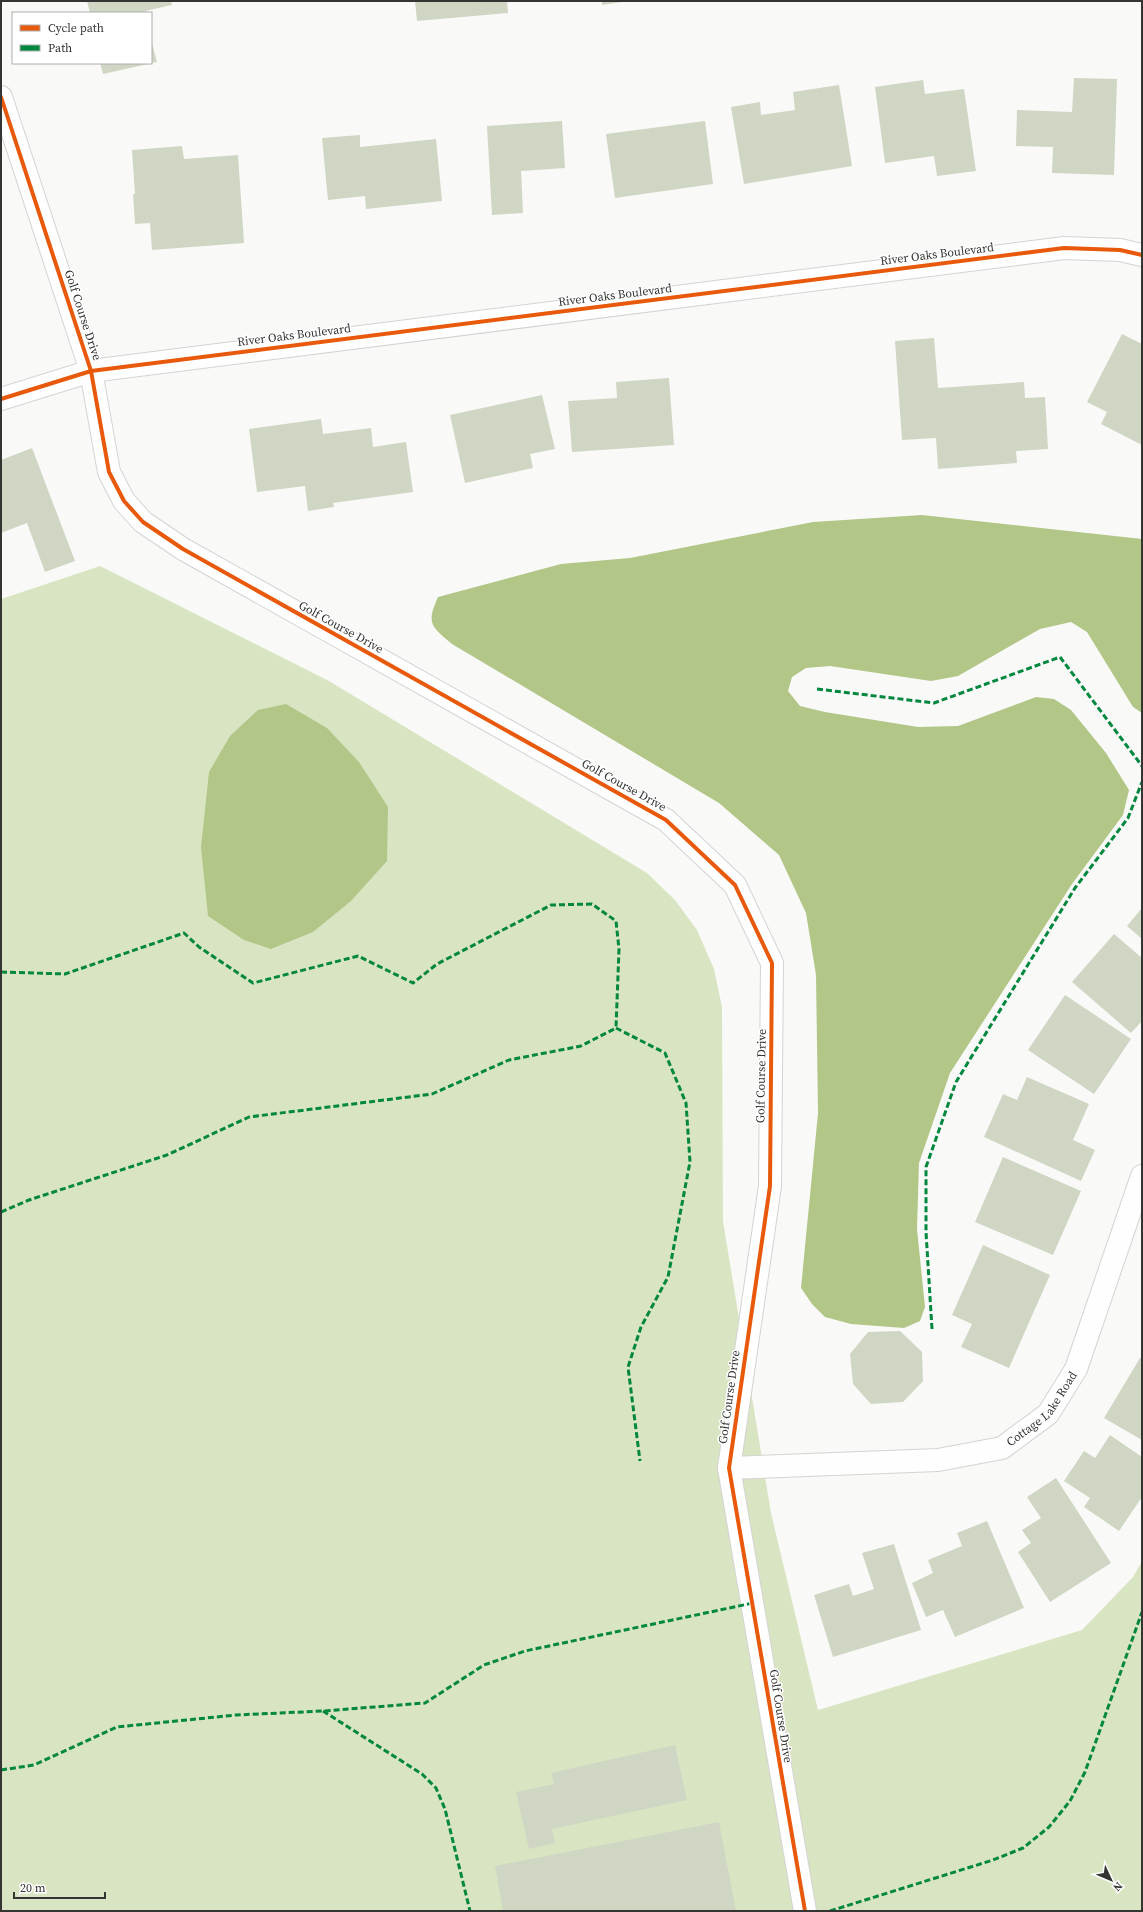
<svg xmlns="http://www.w3.org/2000/svg" width="1143" height="1912" font-family="'Source Serif 4',serif">
<style>
.green{fill:#d9e5c2}
.water{fill:#b2c688}
.building{fill:#d0d6c4}
.lines{fill:none;stroke-linecap:round;stroke-linejoin:round}
.minor-casing{stroke:#d3d4d2;stroke-width:24}
.minor{stroke:#fefefe;stroke-width:22}
.quiet{stroke:#00873e;stroke-width:3;stroke-dasharray:6 3;stroke-linecap:butt}
.cycleway-casing{stroke:#fff;stroke-width:6}
.cycleway{stroke:#e8590c;stroke-width:4}
.labels{text-anchor:middle;stroke-width:3;stroke-linejoin:round;paint-order:stroke}
.street-label{font-size:12px;fill:#343533;stroke:#fff}
</style>
<rect width="100%" height="100%" fill="#f9faf7"/>
<!-- green -->
<path class="green" d="M100,566L329,681L647,873L675,900L697,930L714,969L722,1007L723,1221L771,1513L818,1710L1082,1630L1133,1577L1142,1561V1911H1V599Z"/>
<!-- water -->
<g class="water">
<path d="M922,515L1142,539V713L1133,707L1087,632L1071,622L1040,629L958,676L931,681L830,666L806,668L792,677L788,691L800,706L825,712L918,727L958,726L1036,697L1054,699L1071,710L1106,753L1129,790L1123,815L1072,884L950,1073L919,1163L917,1229L925,1307L920,1321L904,1328L851,1324L825,1317L812,1304L801,1288L818,1113L816,975L806,913L779,855L719,803L452,644C431,626 426,624 438,597L561,564L630,558L813,522Z"/>
<path d="M286,704L327,728L359,762L388,807L387,861L351,901L313,932L271,949L244,940L208,916L201,847L209,772L230,736L258,710Z"/>
</g>
<!-- building -->
<g class="building">
<path d="M87,1H171L172,5L145,11L146,13H90Z"/>
<path d="M415,1H507L508,13L417,21Z"/>
<path d="M602,1H622V2L602,5Z"/>
<path d="M151,40L157,62L151,63Z"/>
<path d="M100,63H148V64L103,74Z"/>
<path d="M1074,78L1117,79L1114,175L1052,173L1053,147L1016,146L1017,110L1072,112Z"/>
<path d="M923,80L925,94L964,89L976,171L937,176L934,156L885,163L875,87Z"/>
<path d="M839,85L852,166L744,184L731,107L760,102L761,115L795,110L793,92Z"/>
<path d="M562,121L565,168L521,171L523,213L492,215L487,126Z"/>
<path d="M705,121L713,184L615,198L606,134Z"/>
<path d="M360,135V147L436,139L442,201L366,209L365,196L328,200L322,138Z"/>
<path d="M182,146L184,159L238,155L244,243L152,250L150,223L135,224L133,194H135L132,150Z"/>
<path d="M1122,334L1142,344V445L1101,424L1107,412L1087,402Z"/>
<path d="M934,338L938,388L1024,382L1025,398L1045,397L1048,449L1016,451L1017,463L938,469L936,438L902,440L895,341Z"/>
<path d="M669,378L674,445L572,452L568,401L617,398L616,382Z"/>
<path d="M542,395L555,449L530,454L533,468L465,483L450,415Z"/>
<path d="M321,419L323,434L371,428L373,447L406,442L413,492L333,503L334,507L308,511L305,486L257,492L249,429Z"/>
<path d="M32,448L75,561L45,572L27,523L1,533V460Z"/>
<path d="M1142,908V939L1127,926Z"/>
<path d="M1114,934L1142,958V1021L1131,1033L1072,982Z"/>
<path d="M1065,995L1131,1039L1094,1094L1028,1050Z"/>
<path d="M1027,1077L1089,1104L1073,1140L1095,1150L1081,1181L984,1137L1003,1094L1017,1100Z"/>
<path d="M1003,1157L1081,1191L1053,1255L975,1222Z"/>
<path d="M983,1245L1050,1275L1009,1368L961,1347L972,1324L952,1315Z"/>
<path d="M900,1331L922,1352L923,1381L903,1402L871,1404L853,1384L850,1354L868,1332Z"/>
<path d="M1140,1358L1142,1359V1440L1104,1418Z"/>
<path d="M1110,1435L1142,1457V1497L1119,1531L1084,1507L1090,1498L1064,1481L1084,1451L1095,1458Z"/>
<path d="M1056,1478L1111,1563L1050,1602L1018,1552L1031,1543L1022,1530L1041,1518L1027,1497Z"/>
<path d="M987,1521L1024,1608L955,1637L943,1610L926,1617L912,1583L933,1573L928,1560L962,1546L957,1533Z"/>
<path d="M894,1544L921,1630L833,1657L814,1595L849,1584L853,1596L874,1589L862,1553Z"/>
<path d="M675,1745L687,1800L552,1829L555,1843L529,1849L516,1792L554,1784L551,1773Z"/>
<path d="M719,1822L736,1911H503L495,1866Z"/>
</g>
<g class="lines">
<!-- minor casing -->
<g class="minor-casing">
<g id="minor">
<path d="M1,97L91,371L109,472L124,501L143,522L183,549L666,820L735,885L772,963L770,1186L729,1468L805,1911"/>
<path d="M1,399L91,371L1064,248L1120,250L1142,255"/>
<path id="s1" d="M729,1468L938,1460L1002,1448L1048,1414L1076,1369L1142,1176"/>
</g>
</g>
<!-- minor -->
<use href="#minor" class="minor"/>
<!-- quiet -->
<g class="quiet">
<path d="M817,689L934,703L1060,657L1142,766"/>
<path d="M1,972L65,974L184,933L199,947L253,983L358,956L413,983L437,964L551,905L592,904L616,921L619,949L616,1028"/>
<path d="M616,1028L665,1053L686,1103L690,1162L668,1277L641,1327L628,1367L640,1461"/>
<path d="M1,1212L29,1200L167,1155L249,1117L432,1094L509,1060L581,1046L616,1028"/>
<path d="M932,1329L926,1232V1167L956,1082L1075,888L1128,818L1142,782"/>
<path d="M323,1711L422,1774L436,1788L445,1809L470,1911"/>
<path d="M1,1770L34,1765L117,1727L236,1715L323,1711L425,1703L484,1665L525,1651L753,1603"/>
<path d="M830,1911L993,1860L1023,1848L1049,1827L1070,1801L1085,1772L1142,1612"/>
</g>
<!-- cycleway casing -->
<g class="cycleway-casing">
<g id="cycleway">
<path d="M1,97L91,371L109,472L124,501L143,522L183,549L666,820L735,885L772,963L770,1186L729,1468L805,1911"/>
<path d="M1,399L91,371L1064,248L1120,250L1142,255"/>
</g>
</g>
<!-- cycleway -->
<use href="#cycleway" class="cycleway"/>
</g>
<g class="labels">
<!-- street labels -->
<g class="street-label">
<text transform="translate(937 254) rotate(-7)" y="4">River Oaks Boulevard</text>
<text transform="translate(615 295) rotate(-7)" y="4">River Oaks Boulevard</text>
<text transform="translate(83 315) rotate(72)" y="4">Golf Course Drive</text>
<text transform="translate(294 335) rotate(-7)" y="4">River Oaks Boulevard</text>
<text transform="translate(341 627) rotate(29)" y="4">Golf Course Drive</text>
<text transform="translate(624 785) rotate(29)" y="4">Golf Course Drive</text>
<text transform="translate(761 1076) rotate(-89)" y="4">Golf Course Drive</text>
<text transform="translate(729 1397) rotate(-82)" y="4">Golf Course Drive</text>
<text dy="4" stroke="none"><textPath href="#s1" startOffset="331">Cottage Lake Road</textPath></text>
<text transform="translate(781 1716) rotate(81)" y="4">Golf Course Drive</text>
</g>
</g>
<!-- border -->
<rect width="1143" height="1912" fill="none" stroke="#343533" stroke-width="4"/>
<!-- legend -->
<rect x="12" y="12" width="140" height="52" fill="#ffffff" stroke="#aeaead"/>
<rect x="20" y="25" width="20" height="6" fill="#e8590c" stroke="#aeaead"/>
<text x="48" y="32" font-size="12" fill="#343533">Cycle path</text>
<rect x="20" y="45" width="20" height="6" fill="#00873e" stroke="#aeaead"/>
<text x="48" y="52" font-size="12" fill="#343533">Path</text>
<!-- north arrow -->
<g transform="translate(1111 1880) rotate(134)" stroke="#ffffff" stroke-width="3" paint-order="stroke">
<path d="M0-3L7 15L0 10L-7 15Z" fill="#343533"/>
<text y="-6" font-size="11" font-weight="bold" text-anchor="middle" fill="#343533">N</text>
</g>
<!-- scale -->
<path d="M14 1892v6h91v-6" fill="none" stroke="#343533" stroke-width="2"/>
<text x="20" y="1892" font-size="12" fill="#343533" stroke="#ffffff" stroke-width="3" paint-order="stroke">20 m</text>
</svg>
